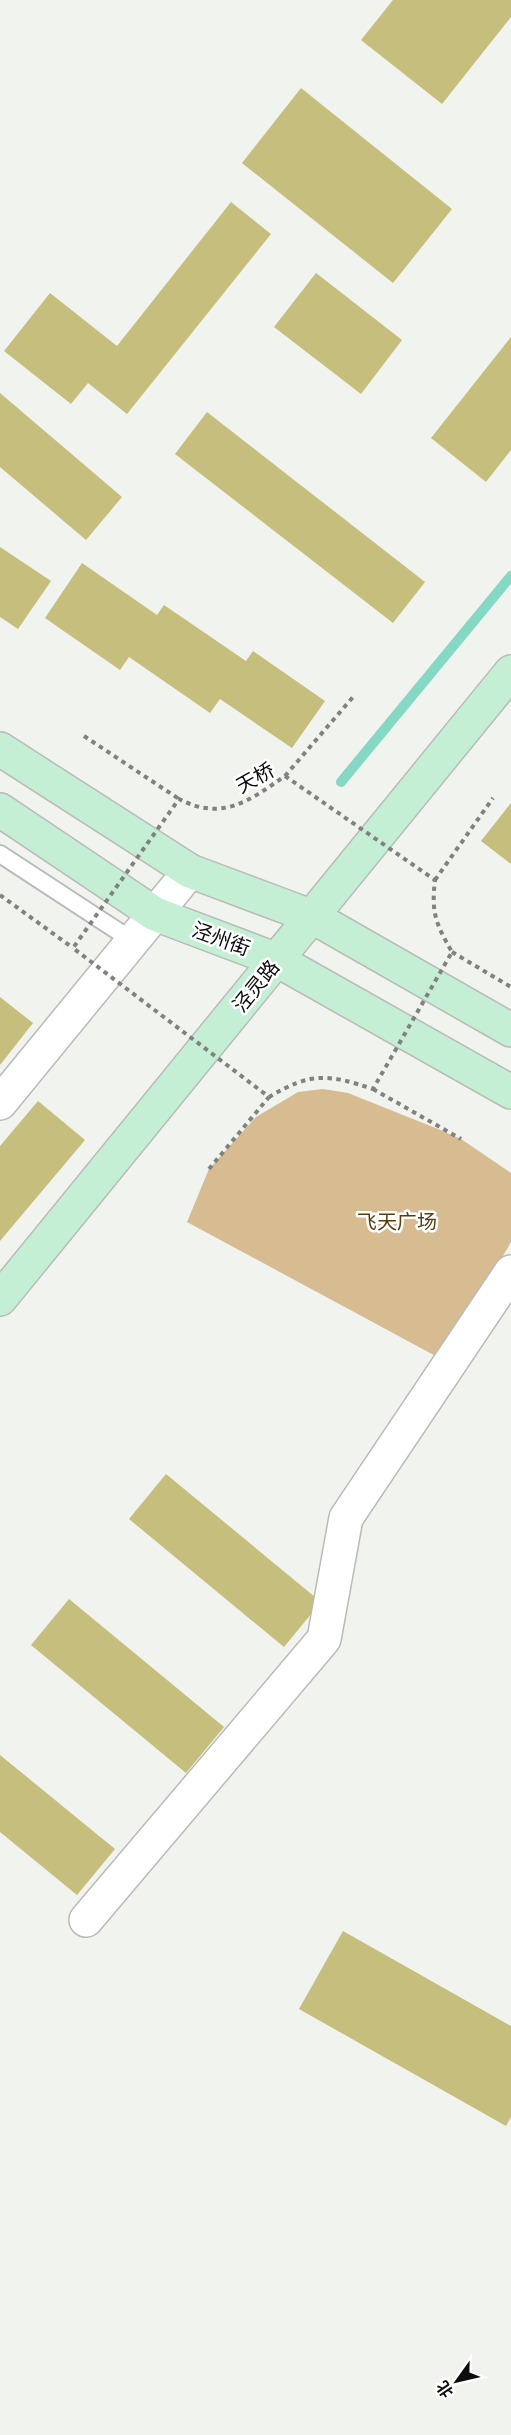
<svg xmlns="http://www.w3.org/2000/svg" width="511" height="2435" font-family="Poppins,'Noto Sans SC',sans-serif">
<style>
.green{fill:#d7bc92}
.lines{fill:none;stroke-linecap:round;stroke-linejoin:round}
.stream{stroke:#85d8c3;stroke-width:10}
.building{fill:#c5be7c}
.service-casing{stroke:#b9bbb8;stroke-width:20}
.minor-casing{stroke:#b9bbb8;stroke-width:36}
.secondary-casing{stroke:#b9bbb8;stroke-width:36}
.path{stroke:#81827f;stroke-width:4;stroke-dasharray:4.5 4.5;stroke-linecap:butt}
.service{stroke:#fff;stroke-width:16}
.minor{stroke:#fff;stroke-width:33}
.secondary{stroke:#c4efd5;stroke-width:33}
.path-bridge{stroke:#81827f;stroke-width:4;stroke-dasharray:4.5 4.5;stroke-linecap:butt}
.labels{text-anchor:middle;stroke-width:5;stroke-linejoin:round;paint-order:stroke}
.street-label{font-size:20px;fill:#0c0d0c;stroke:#fff}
.park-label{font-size:20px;fill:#573e0f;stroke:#fff}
</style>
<rect width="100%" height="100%" fill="#f1f3ef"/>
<!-- green -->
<path class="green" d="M323,1089L348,1093L438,1129L461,1139L511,1173V1242L443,1360L187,1222L209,1169L256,1117L298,1092Z"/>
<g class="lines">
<!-- stream -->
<path class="stream" d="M341,782L511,576"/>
</g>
<!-- building -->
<g class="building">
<path d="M393,0H511V17L442,104L361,40Z"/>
<path d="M301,88L452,209L393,283L242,163Z"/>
<path d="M231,202L271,234L127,414L88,383L71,404L4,351L50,293L117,346Z"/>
<path d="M316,273L402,340L361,394L274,327Z"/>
<path d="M511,337V450L486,482L431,438Z"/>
<path d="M0,393L122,497L86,540L0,467Z"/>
<path d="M207,412L425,582L393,623L175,454Z"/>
<path d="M0,547L51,581L18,629L0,617Z"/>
<path d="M82,563L157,615L164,605L246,661L253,651L325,701L292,748L220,699L210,713L129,657L120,670L45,618Z"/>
<path d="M511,803V864L481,841Z"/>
<path d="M0,997L33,1023L0,1065Z"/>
<path d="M38,1101L85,1140L0,1241V1146Z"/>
<path d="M166,1474L321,1602L284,1647L129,1519Z"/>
<path d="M69,1599L224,1727L186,1773L31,1645Z"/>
<path d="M0,1755L115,1849L77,1895L0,1832Z"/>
<path d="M343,1931L511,2026V2117L506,2126L299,2009Z"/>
</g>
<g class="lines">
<!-- service casing -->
<g class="service-casing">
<path id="service" d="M0,854L133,941"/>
</g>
<!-- minor casing -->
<g class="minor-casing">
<g id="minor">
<path d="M0,1103L190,871"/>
<path d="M86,1920L324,1639L346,1518L511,1272"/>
</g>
</g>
<!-- secondary casing -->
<g class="secondary-casing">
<g id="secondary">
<path d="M0,749L190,871L313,917L511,1030"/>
<path d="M0,810L155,914L277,960L511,1092"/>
<path d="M0,1299L511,672"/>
</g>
</g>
<!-- path -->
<g class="path">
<path d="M84,736L179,799"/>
<path d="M285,776L353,697"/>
<path d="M435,880L493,798"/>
<path d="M0,895L73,948"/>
<path d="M452,952L511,987"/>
<path d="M373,1089L461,1139"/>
<path d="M209,1169L269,1097"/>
</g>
<!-- service -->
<use href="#service" class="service"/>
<!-- minor -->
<use href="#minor" class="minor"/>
<!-- secondary -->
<use href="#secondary" class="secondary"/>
<!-- path-bridge -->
<path class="path-bridge" d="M285,776L435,880C431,913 436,924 452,952L373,1089C328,1074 311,1072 269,1097L73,948L179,799C223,822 250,800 285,776Z"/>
</g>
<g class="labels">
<!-- street labels -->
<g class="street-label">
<text transform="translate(255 778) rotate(-29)" y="7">天桥</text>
<text transform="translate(221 939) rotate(20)" y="7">泾州街</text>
<text transform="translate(256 986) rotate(-51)" y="7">泾灵路</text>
</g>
<!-- park labels -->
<g class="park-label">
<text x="397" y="1229">飞天广场</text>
</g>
</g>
<!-- north arrow -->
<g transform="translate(457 2381) rotate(236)" stroke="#ffffff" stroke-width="4.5" paint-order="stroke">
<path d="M0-4.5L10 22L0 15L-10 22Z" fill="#0c0d0c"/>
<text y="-9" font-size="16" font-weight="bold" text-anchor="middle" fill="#0c0d0c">北</text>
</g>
</svg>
